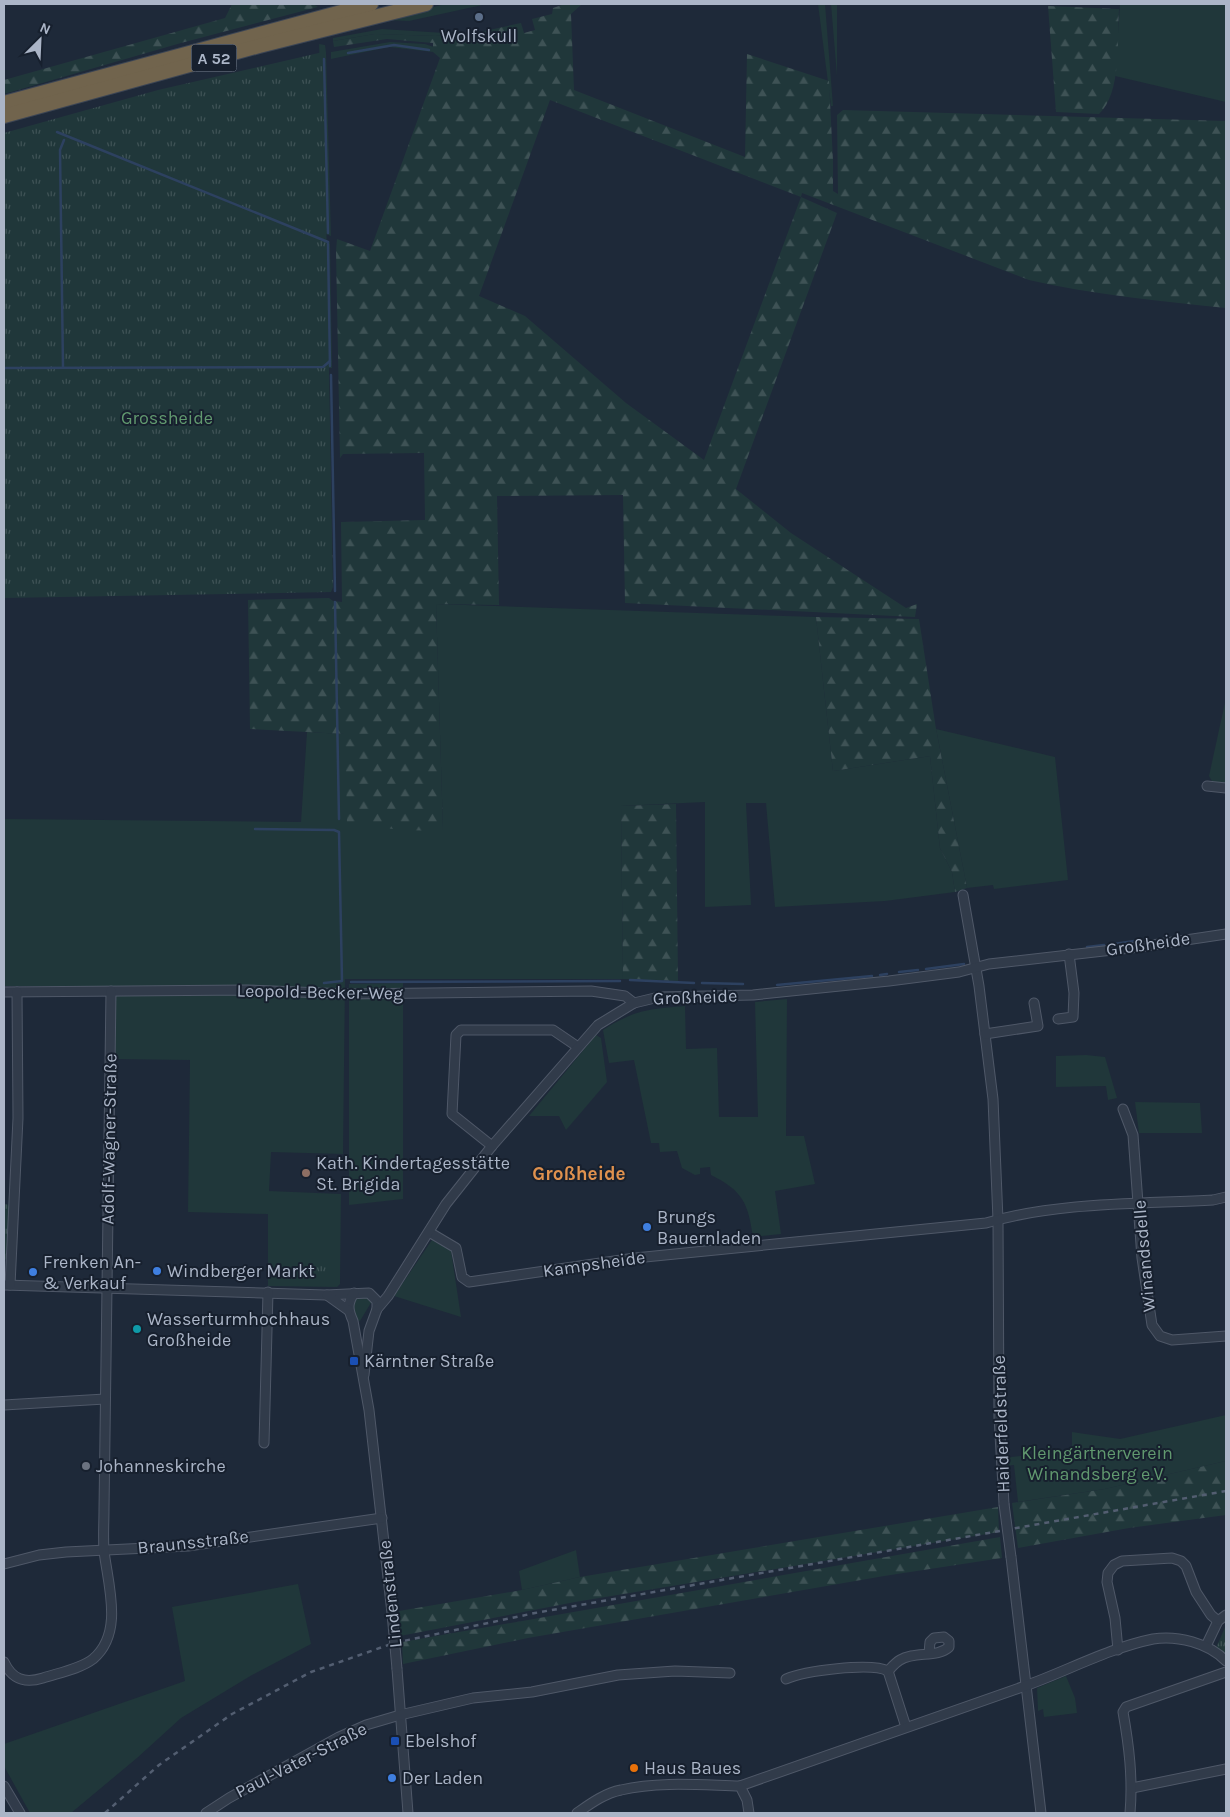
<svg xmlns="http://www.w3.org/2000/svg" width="1230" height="1817" font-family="Karla,sans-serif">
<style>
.green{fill:#20373a}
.forest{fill:url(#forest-firs);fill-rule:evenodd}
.park{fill:url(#park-tufts)}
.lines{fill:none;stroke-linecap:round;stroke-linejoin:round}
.stream{stroke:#2d4160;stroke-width:2.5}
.minor-casing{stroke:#4f5868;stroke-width:11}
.highway-casing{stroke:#3c4554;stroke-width:16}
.minor{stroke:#313b4a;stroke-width:9}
.highway{stroke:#71644d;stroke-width:14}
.rail{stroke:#535e71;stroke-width:2.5;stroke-dasharray:5 5;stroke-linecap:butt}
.minor-bridge-casing{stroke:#4f5868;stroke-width:11;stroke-linecap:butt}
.minor-bridge{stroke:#313b4a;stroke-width:9}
.service-dot{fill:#5c6f8a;stroke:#17202e;stroke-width:2}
.education-dot{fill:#8d6e63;stroke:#17202e;stroke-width:2}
.shop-dot{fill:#3f7fe0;stroke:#17202e;stroke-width:2}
.culture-dot{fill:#0f9aa8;stroke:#17202e;stroke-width:2}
.transit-dot{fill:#1a4fb4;stroke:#17202e;stroke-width:2}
.worship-dot{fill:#6b7280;stroke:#17202e;stroke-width:2}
.food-dot{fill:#e8710a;stroke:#17202e;stroke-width:2}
.labels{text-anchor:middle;stroke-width:4;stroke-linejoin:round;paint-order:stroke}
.shield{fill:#17202e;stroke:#7f8899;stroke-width:1}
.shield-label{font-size:16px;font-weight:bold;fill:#abb5c7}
.poi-label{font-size:18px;fill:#abb5c7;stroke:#17202e;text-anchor:start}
.park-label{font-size:18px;fill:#61996f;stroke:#17202e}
.street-label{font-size:18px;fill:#abb5c7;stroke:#17202e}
.neighbourhood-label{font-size:19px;font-weight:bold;fill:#df914e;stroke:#17202e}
</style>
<defs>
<pattern id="forest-firs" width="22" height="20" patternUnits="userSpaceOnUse" patternTransform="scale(1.25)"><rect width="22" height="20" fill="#20373a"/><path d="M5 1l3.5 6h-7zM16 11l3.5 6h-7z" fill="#3e5255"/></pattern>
<pattern id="park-tufts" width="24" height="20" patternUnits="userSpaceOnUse" patternTransform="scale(1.25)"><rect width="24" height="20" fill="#20373a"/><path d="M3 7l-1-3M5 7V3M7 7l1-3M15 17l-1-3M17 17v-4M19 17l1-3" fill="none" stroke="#3e5255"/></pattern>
</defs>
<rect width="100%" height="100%" fill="#1e2939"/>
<!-- green -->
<g class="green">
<path d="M445,4H487L409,21L385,20Z"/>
<path d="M818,4H825L833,106H831Z"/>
<path d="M831,4H837V76Z"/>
<path d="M1120,4H1226V102L1115,76Z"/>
<path d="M382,29L445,33L450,35L435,36L375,34L333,41V38Z"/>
<path d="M390,42L425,44L434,47L433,52L389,47L331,59V52Z"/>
<path d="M319,44L325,45L326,52L331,236L326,234Z"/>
<path d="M56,130L330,242L332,368H329Z"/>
<path d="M436,604L816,617L833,771L930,756L940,848L952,872L955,892L885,901L775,907L766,803H746L751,905L705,907V802L621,806L623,979H345L343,1154L271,1152L269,1191L341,1194L340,1284L337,1287L268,1286V1214L188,1212L190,1060L115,1059L116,986H4V819L301,822L307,732L345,734L443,831Z"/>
<path d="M1226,698V784L1213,783L1209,776Z"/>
<path d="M936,729L1055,757L1068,880L994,889L993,885L967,888Z"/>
<path d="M403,983V1199L349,1205V984Z"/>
<path d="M787,999L786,1136H804L815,1184L775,1191L781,1234L753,1237C748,1203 743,1191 711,1175L710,1167L700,1168V1174L695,1175L682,1168L677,1151L660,1152L659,1143H651L634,1060L609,1063L603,1030C634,1010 649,1009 685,1006L686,1049L717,1048L719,1117H758L755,1002Z"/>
<path d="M596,1035L601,1038L607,1082L566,1130L559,1116H529Z"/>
<path d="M1086,1055L1105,1057L1117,1098L1108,1100L1106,1086L1056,1087V1056Z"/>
<path d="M1135,1102L1200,1103L1202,1133H1139Z"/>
<path d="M432,1240L451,1251L461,1317L394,1296Z"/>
<path d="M357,1297L368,1298L372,1301L360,1321L357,1320L352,1303Z"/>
<path d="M1226,1415V1461L1105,1489L1018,1502L1014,1465L1004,1466L994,1459L1072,1450V1432L1120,1439Z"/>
<path d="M576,1550L580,1577L522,1590L519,1571Z"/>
<path d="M298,1584L311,1644L252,1675L181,1718L137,1758L71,1813H30L4,1766V1744L185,1681L172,1607Z"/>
<path d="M1066,1676L1075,1698L1077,1713L1044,1717L1043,1709L1038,1711L1037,1688Z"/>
</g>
<!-- forest -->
<g class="forest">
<path d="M232,4H313L318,7L181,43L4,94V80L225,18Z"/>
<path d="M565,4H582L571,14L574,90L745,157L747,54L829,81L833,161V191L838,194L837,115L843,110L1226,121V308C1160,301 1094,295 1029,280L802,193L801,197L837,213L736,489L791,533L906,608L917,604L915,617L625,603L623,495L497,496L499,605L436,604L443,831L401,830L347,823L345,734L250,729L248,600L329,598L333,601L342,602L341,522L425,520L424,453L343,454L340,458L336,251L337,239L370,251L440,58L433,52V43L387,39L334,47L333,41L375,34L435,36L450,35L452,38L521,23L524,33L535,30L532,19L552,14L553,8ZM550,100L801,197L704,460L626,403L525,316L479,296Z"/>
<path d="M1048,6L1119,9C1117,39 1122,93 1099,114L1056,112Z"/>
<path d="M816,617L919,619L936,729L967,888L955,892L952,872L940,848L930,756L833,771Z"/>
<path d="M676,804L678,981L623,979L621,806Z"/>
<path d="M1226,1461V1515L1129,1528L1018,1548L1012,1503L1105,1489Z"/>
<path d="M998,1507L999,1532L575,1602L400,1636L399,1611L522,1590L580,1577Z"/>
<path d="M1000,1537L1002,1558L884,1576L528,1638L403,1664L402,1642Z"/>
</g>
<!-- park -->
<g class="park">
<path d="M323,52L333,587L331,592L4,598V133L158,90Z"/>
<path d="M4,1204L10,1205L8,1260H4Z"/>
<path d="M298,1259L328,1260V1272L298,1271Z"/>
<path d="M1104,1461L1113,1462L1114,1472H1126V1478L1104,1479Z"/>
<path d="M1226,1625V1656L1216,1648Z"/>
</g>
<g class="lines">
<!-- stream -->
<g class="stream">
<path d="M348,53L394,45L429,50"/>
<path d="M324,59L328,233"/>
<path d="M57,132L328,242"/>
<path d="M328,244L330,366"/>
<path d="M63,367L60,150L64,140"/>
<path d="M4,368L323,367L330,361"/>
<path d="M331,375L335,591"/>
<path d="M335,602L339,819"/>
<path d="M255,829L334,830L339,832L342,981L324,983"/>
<path d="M1114,944L1141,940"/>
<path d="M1087,947L1104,945"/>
<path d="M926,969L964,964"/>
<path d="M899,972L918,970"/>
<path d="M880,975L887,974"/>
<path d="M630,980L694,983"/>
<path d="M351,982L620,981"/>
<path d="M702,983L743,984"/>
<path d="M777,985L872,976"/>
</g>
<!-- minor casing -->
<g class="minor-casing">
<g id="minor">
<path d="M1207,786L1226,788"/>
<path d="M963,895L979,986L993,1099L998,1220L999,1417L1004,1504"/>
<path d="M4,992L247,990L347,994L591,991L625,996L634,1003"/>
<path d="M1058,1019L1073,1017L1074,993L1069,954"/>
<path d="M985,1034L1038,1026L1034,1003"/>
<path d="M1123,1109L1133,1135L1142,1258L1152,1325L1160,1336L1172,1340L1226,1336"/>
<path d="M492,1146L452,1114L456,1035L461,1030H553L578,1047"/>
<path d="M429,1232L456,1248L462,1277L469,1282L635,1258L986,1223C1056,1202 1140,1204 1213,1200L1226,1197"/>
<path d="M4,1285L326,1295L369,1293L377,1301V1309L369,1331L364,1375"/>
<path d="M10,1285L18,1118L17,992"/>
<path d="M354,1293C347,1304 348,1310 353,1321L369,1410L392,1613"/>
<path d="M327,1295L348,1310"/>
<path d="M377,1309L388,1296L446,1204L492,1146L598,1025L634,1003L659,997L753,995L889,981L959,972L989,964L1139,947L1226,934"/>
<path d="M4,1405L105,1399"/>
<path d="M264,1443L268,1292"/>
<path d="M1011,1557L1041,1813"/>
<path d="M4,1564L39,1555L66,1552L188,1546L382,1518"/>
<path d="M1206,1646L1218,1621L1226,1615"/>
<path d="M1118,1650L1115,1618L1107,1582L1108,1573L1114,1565L1122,1561L1172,1558L1181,1561L1186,1566L1196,1592L1211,1615L1218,1621"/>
<path d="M4,1662C12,1679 24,1684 43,1678C58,1673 80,1669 93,1659C124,1633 108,1585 104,1551C103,1537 104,1523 104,1509L111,991"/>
<path d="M397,1669L408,1813"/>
<path d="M888,1671L906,1727"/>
<path d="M786,1679C804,1671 871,1662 888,1671C891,1668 895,1663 900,1660C914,1651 938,1658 949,1647V1641L944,1637L934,1638L930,1642L929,1653"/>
<path d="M4,1786L20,1813"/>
<path d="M740,1786C835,1753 930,1720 1025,1686C1067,1671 1109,1648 1153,1639C1177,1635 1209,1643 1226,1661"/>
<path d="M1132,1788L1226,1769"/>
<path d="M206,1813L229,1798L339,1737L366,1725L400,1715L473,1698L532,1692L618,1675L675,1671L730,1673"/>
<path d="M577,1813C590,1804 605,1793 621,1790C659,1781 701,1785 740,1786L747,1800L749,1813"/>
<path d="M1130,1813C1133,1778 1129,1746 1123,1712L1126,1707L1226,1672"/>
</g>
</g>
<!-- highway casing -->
<g class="highway-casing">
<g id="highway">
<path d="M4,103L371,4"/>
<path d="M4,116L259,46L426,4"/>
</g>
</g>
<!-- minor -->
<use href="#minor" class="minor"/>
<!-- highway -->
<use href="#highway" class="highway"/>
<!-- rail -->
<path class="rail" d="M105,1813L159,1765L232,1714L311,1672L394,1643L535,1613L1226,1491"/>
<!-- minor-bridge casing -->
<g class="minor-bridge-casing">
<g id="minor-bridge">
<path d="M1004,1504L1011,1557"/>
<path d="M392,1613L397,1669"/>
</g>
</g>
<!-- minor-bridge -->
<use href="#minor-bridge" class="minor-bridge"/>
</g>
<!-- markers -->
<circle class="service-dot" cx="479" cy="17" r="5"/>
<circle class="education-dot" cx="306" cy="1173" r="5"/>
<g class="shop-dot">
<circle cx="647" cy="1227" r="5"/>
<circle cx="157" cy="1271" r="5"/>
<circle cx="33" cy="1272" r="5"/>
<circle cx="392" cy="1778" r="5"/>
</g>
<circle class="culture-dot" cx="137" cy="1329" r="5"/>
<g class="transit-dot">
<rect x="349" y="1356" width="10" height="10" rx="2.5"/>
<rect x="390" y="1736" width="10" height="10" rx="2.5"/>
</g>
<circle class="worship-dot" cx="86" cy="1466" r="5"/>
<circle class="food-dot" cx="634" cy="1768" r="5"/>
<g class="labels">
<!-- shield labels -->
<rect class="shield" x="191.5" y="44.5" width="45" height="27" rx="4"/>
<g class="shield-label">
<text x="214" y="64">A 52</text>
</g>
<!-- poi labels -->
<g class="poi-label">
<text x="479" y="42" text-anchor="middle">Wolfskull</text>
<text x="316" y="1169">Kath. Kindertagesstätte<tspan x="316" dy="21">St. Brigida</tspan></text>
<text x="657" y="1223">Brungs<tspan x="657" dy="21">Bauernladen</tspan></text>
<text x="43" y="1268">Frenken An-<tspan x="43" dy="21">&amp; Verkauf</tspan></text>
<text x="167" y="1277">Windberger Markt</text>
<text x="147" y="1325">Wasserturmhochhaus<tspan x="147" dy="21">Großheide</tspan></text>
<text x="364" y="1367">Kärntner Straße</text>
<text x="96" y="1472">Johanneskirche</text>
<text x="405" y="1747">Ebelshof</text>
<text x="644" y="1774">Haus Baues</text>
<text x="402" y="1784">Der Laden</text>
</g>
<!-- park labels -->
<g class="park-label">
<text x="167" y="424">Grossheide</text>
<text x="1097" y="1459">Kleingärtnerverein<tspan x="1097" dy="21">Winandsberg e.V.</tspan></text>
</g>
<!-- street labels -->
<g class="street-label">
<text transform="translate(1148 944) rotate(-8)" y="6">Großheide</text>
<text transform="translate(320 992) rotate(1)" y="6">Leopold-Becker-Weg</text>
<text transform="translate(695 997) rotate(-2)" y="6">Großheide</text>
<text transform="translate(109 1139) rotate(-89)" y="6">Adolf-Wagner-Straße</text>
<text transform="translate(1144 1256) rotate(-95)" y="6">Winandsdelle</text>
<text transform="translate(594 1264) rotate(-8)" y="6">Kampsheide</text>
<text transform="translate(1001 1424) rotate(-92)" y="6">Haiderfeldstraße</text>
<text transform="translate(193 1542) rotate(-6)" y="6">Braunsstraße</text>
<text transform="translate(390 1594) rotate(-96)" y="6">Lindenstraße</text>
<text transform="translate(301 1760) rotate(-27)" y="6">Paul-Vater-Straße</text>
</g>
<!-- neighbourhood labels -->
<g class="neighbourhood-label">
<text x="579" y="1180">Großheide</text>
</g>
</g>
<!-- border -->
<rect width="1230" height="1817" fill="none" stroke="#abb5c7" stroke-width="10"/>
<!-- north arrow -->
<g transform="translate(40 40) rotate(24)" stroke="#17202e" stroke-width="4" paint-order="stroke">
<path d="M0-4L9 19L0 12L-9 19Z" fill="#abb5c7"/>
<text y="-8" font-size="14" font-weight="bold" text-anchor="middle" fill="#abb5c7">N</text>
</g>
</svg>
